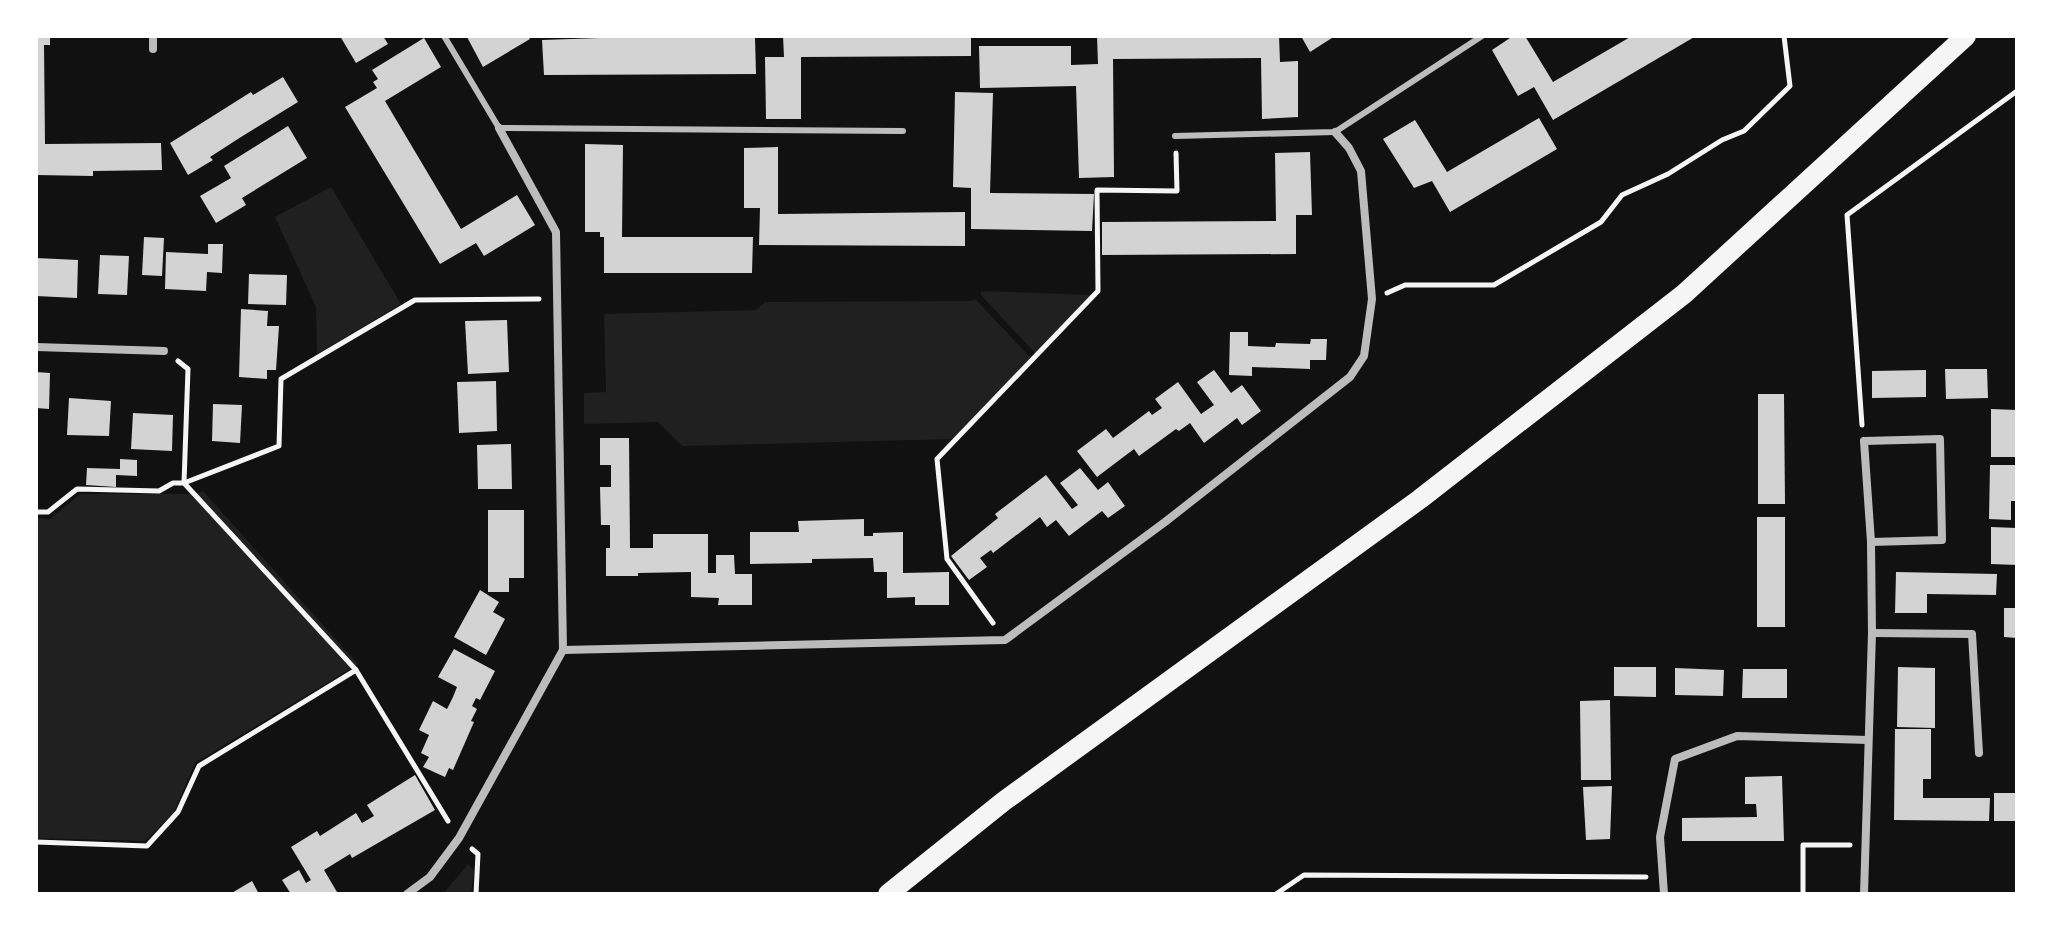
<svg xmlns="http://www.w3.org/2000/svg" width="2053" height="930" font-family="'Space Grotesk',sans-serif">
<style>
.green{fill:#202020}
.building{fill:#d3d3d3}
.lines{fill:none;stroke-linecap:round;stroke-linejoin:round}
.path{stroke:#f5f5f5;stroke-width:5}
.service{stroke:#bcbcbc;stroke-width:6}
.minor{stroke:#bcbcbc;stroke-width:8}
.primary{stroke:#f5f5f5;stroke-width:20}
</style>
<rect width="100%" height="100%" fill="#111"/>
<!-- green -->
<g class="green">
<path d="M331,187L401,304L317,354L316,307L275,217Z"/>
<path d="M982,291L1091,295L1037,355L980,294Z"/>
<path d="M975,299L1032,359L953,439L682,446L658,422L584,424V393L606,392L604,314L756,310L765,302L970,301Z"/>
<path d="M203,491L358,664L195,763L174,812L145,841L36,838V518L50,519L80,494H195Z"/>
<path d="M468,864L474,870L471,894H443Z"/>
</g>
<!-- building -->
<g class="building">
<path d="M36,36H50V45H44L45,144L161,143L162,170L93,171V176L36,175Z"/>
<path d="M340,36H383L388,44L356,63Z"/>
<path d="M469,36H527L530,39L483,67L467,37Z"/>
<path d="M783,36H971V56L801,57V119H766L765,57H784Z"/>
<path d="M1097,36H1279L1280,62L1298,61V117L1262,119L1261,58L1113,59L1114,177L1079,178L1076,86L980,88L979,46H1071V65L1098,64Z"/>
<path d="M1301,36H1335L1310,52Z"/>
<path d="M1513,36H1525L1553,82L1632,36H1696L1553,120L1534,87L1518,96L1492,50Z"/>
<path d="M424,38L441,67L385,101L461,229L517,195L535,225L484,256L476,243L440,264L345,107L377,88L373,82L378,79L372,70Z"/>
<path d="M600,38H755L756,74L544,75L542,40Z"/>
<path d="M283,77L298,102L241,137L210,157L213,160L188,175L170,143L251,92L253,95Z"/>
<path d="M955,92L993,93L990,193L1094,194L1092,231L971,229V188L953,187Z"/>
<path d="M1539,118L1557,149L1450,212L1432,181L1414,188L1383,139L1415,120L1447,172Z"/>
<path d="M288,126L307,158L242,198L246,205L216,223L200,196L231,178L224,166Z"/>
<path d="M585,144L623,145L622,237H753L752,273H604V237H600V232H585Z"/>
<path d="M778,147V214L965,212V246L759,245L760,208H744V148Z"/>
<path d="M1310,152L1312,215H1296V254L1102,255V222L1276,221L1275,153Z"/>
<path d="M144,237L164,238L162,276L142,275Z"/>
<path d="M208,244H223L222,273L207,272L206,291L165,289L166,252L208,254Z"/>
<path d="M100,255L129,256L127,295L98,294Z"/>
<path d="M36,258L78,260L77,298L36,296Z"/>
<path d="M249,274L287,275L286,305L248,304Z"/>
<path d="M241,309L268,311L267,326H279L276,370H267V379L239,377Z"/>
<path d="M507,320L509,372L468,374L465,321Z"/>
<path d="M1230,332H1248V346L1275,347L1276,343L1310,344L1311,339H1327L1326,360H1310V369L1252,367V376L1229,375Z"/>
<path d="M1945,369H1987L1988,398L1946,399Z"/>
<path d="M1214,370L1231,393L1242,385L1261,411L1242,425L1237,418L1204,443L1190,423L1179,431L1176,429L1139,456L1134,449L1097,477L1077,451L1106,429L1113,438L1149,411L1152,415L1162,408L1155,399L1178,382L1201,414L1214,405L1197,382Z"/>
<path d="M1926,370V397L1872,398V371Z"/>
<path d="M36,372L50,373L49,409L36,408Z"/>
<path d="M496,381L497,431L459,433L457,382Z"/>
<path d="M1758,394H1784L1785,504H1758Z"/>
<path d="M69,398L111,401L109,436L67,435Z"/>
<path d="M213,404L242,405L240,443L212,441Z"/>
<path d="M1991,409L2017,410V457H1991Z"/>
<path d="M133,413L173,415L172,451L131,449Z"/>
<path d="M600,438H629L630,548H653V534H708V573H716V555H734L735,574H752V605H718L719,598L691,597V572L638,573V576H606V548H610V525H601L600,487H611V465H600Z"/>
<path d="M511,444L512,489H478L477,445Z"/>
<path d="M120,459L137,460V476L116,475V487L86,485L87,468L120,469Z"/>
<path d="M1990,465H2017V501H2011V520L1989,519Z"/>
<path d="M1080,468L1098,490L1108,482L1125,506L1108,518L1102,511L1069,536L1056,520L1047,527L1040,517L993,553L991,550L980,558L987,567L969,580L951,556L998,518L995,514L1046,475L1072,509L1078,505L1060,483Z"/>
<path d="M488,510H524V578H509V592H488Z"/>
<rect x="1757" y="517" width="28" height="110"/>
<path d="M864,519V536H873V533L903,532V573L949,572V605H915V597L887,598V572H874L873,558L812,559V563L750,564V532H799L798,521Z"/>
<path d="M1991,527L2017,528V565L1991,564Z"/>
<path d="M1896,572L1997,574L1996,595L1927,594V613H1895Z"/>
<path d="M480,590L499,602L493,612L505,619L486,655L454,637Z"/>
<path d="M2004,608H2017V638L2004,637Z"/>
<path d="M454,649L495,671L480,700L476,698L472,706L477,709L471,721L474,722L453,770L449,768L445,777L423,767L429,757L421,753L429,735L419,730L433,701L447,709L453,697L457,687L438,677Z"/>
<path d="M1614,667H1656V697L1614,696Z"/>
<path d="M1898,667L1935,668V728L1897,727Z"/>
<path d="M1675,668L1724,670L1723,696L1675,695Z"/>
<path d="M1743,669H1787V698H1742Z"/>
<path d="M1610,700L1611,780H1581L1580,701Z"/>
<path d="M1895,729H1931V779H1923V798H1990L1989,821L1894,820Z"/>
<path d="M415,775L435,810L352,858L350,854L324,870L337,892L333,894H291L282,880L299,870L306,883L311,880L291,847L317,831L320,836L356,813L362,823L374,816L367,805Z"/>
<path d="M1782,776L1784,841H1682V818L1757,817L1756,804H1745V777Z"/>
<path d="M1612,786L1610,839L1586,840L1583,787Z"/>
<rect x="1994" y="793" width="23" height="28"/>
<path d="M252,881L259,894H230Z"/>
</g>
<g class="lines">
<!-- path -->
<g class="path">
<path d="M1387,293L1405,285H1494L1601,222L1622,195L1668,174L1722,140L1744,131L1790,86L1784,36"/>
<path d="M178,361L188,369L184,483L356,670L448,821"/>
<path d="M1862,425L1847,215L2017,91"/>
<path d="M36,512H48L77,489L159,491L173,483H184L279,446L281,379L415,300L539,299"/>
<path d="M993,623L947,559L937,459L1098,291L1097,190L1177,191L1176,153"/>
<path d="M36,842L147,846L178,812L199,766L356,670"/>
<path d="M472,849L478,854L476,894"/>
<path d="M1276,894L1304,875L1646,877"/>
<path d="M1803,894V845H1850"/>
</g>
<!-- service -->
<g class="service">
<path d="M444,36L499,128L903,131"/>
<path d="M1175,136L1335,132L1482,36"/>
</g>
<!-- minor -->
<g class="minor">
<path d="M153,36V49"/>
<path d="M36,347L164,351"/>
<path d="M1872,633L1972,634L1979,753"/>
<path d="M563,650L1005,640L1165,522L1350,377L1364,356L1372,299L1361,171L1349,148L1335,132"/>
<path d="M407,894L430,877L459,838L563,650L556,232L499,128"/>
<path d="M1664,894L1660,837L1675,759L1737,736L1868,740"/>
<path d="M1864,894L1872,633L1871,542L1864,441L1940,439L1942,540L1871,542"/>
</g>
<!-- primary -->
<path class="primary" d="M888,894L1004,801L1420,499L1684,294L1966,36"/>
</g>
<!-- border -->
<rect width="2053" height="930" fill="none" stroke="#ffffff" stroke-width="76"/>
</svg>
